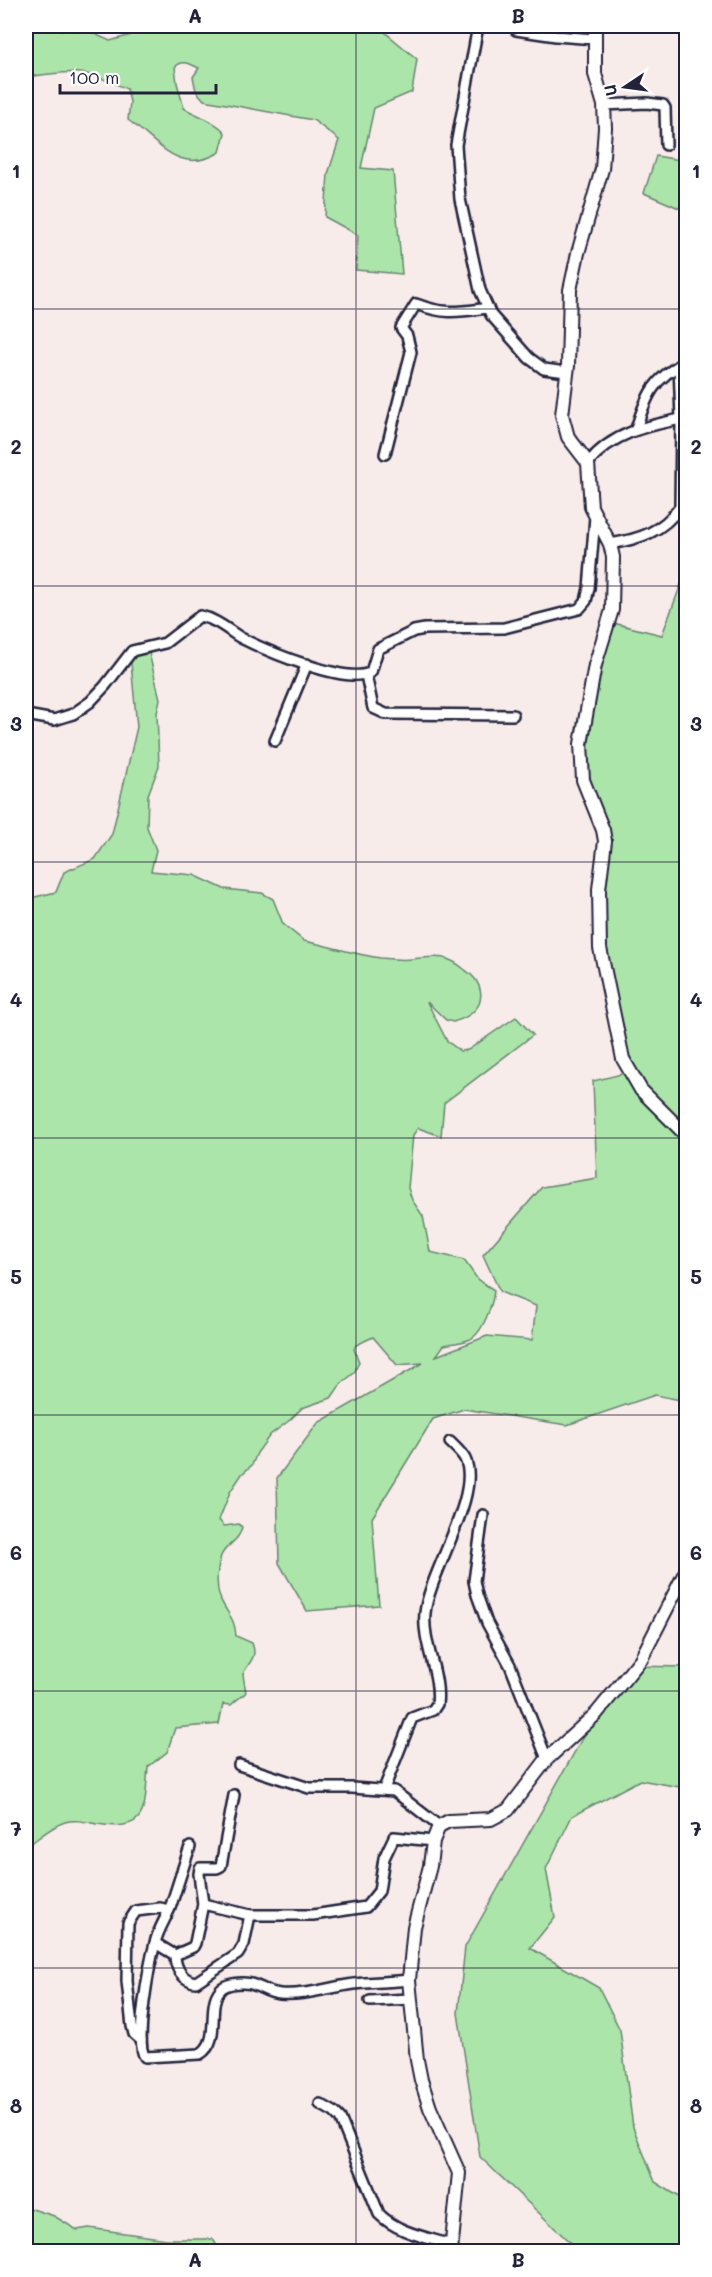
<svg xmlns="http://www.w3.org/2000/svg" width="712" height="2277" font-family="Mali,sans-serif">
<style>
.green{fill:#ace5a9;stroke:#678472;stroke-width:1.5}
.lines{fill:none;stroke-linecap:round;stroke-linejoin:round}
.minor-casing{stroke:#22223b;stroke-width:14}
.tertiary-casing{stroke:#22223b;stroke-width:16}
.minor{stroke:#fff;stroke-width:9}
.tertiary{stroke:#fff;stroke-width:12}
.grid{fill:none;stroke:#22223b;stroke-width:1.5;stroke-opacity:0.55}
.neatline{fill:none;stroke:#22223b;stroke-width:2}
.grid-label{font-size:20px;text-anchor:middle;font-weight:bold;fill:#22223b}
</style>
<rect width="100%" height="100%" fill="#f8eceb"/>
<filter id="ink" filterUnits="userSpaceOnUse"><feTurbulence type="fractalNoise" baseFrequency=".0167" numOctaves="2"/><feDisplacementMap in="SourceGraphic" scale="12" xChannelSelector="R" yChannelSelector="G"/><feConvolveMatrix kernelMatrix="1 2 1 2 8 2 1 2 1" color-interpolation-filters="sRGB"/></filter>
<g filter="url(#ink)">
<!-- green -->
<g class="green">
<path d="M26,26H50L62,30L88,31L110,41L131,35L141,26H381L380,28L417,59L412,92L374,108L361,168L393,171L402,274L356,270L358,235L325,217L328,174L339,140L313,120L204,100L196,91L193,77L199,68C190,64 183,59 175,67L177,83L184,108C196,115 219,123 225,133L220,152C179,177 158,141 128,120L130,102L127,89C86,71 79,69 34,76L26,70Z"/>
<path d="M656,156L686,161V211L644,193Z"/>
<path d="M686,571V1401L655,1395L567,1425L464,1409L433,1419L372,1518L379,1605L307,1611L279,1563L277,1478L318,1423L423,1363L397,1365L373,1337L356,1345L354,1349L359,1362L354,1373L341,1384L331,1398L302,1408L290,1420L270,1435L257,1453L252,1465L242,1474L230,1492L219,1520L224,1526L239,1524L242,1527C240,1541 225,1545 221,1556C216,1572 215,1592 224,1606C231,1618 235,1621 236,1636L252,1643C258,1658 249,1661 243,1674C246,1701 251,1686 231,1705L223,1704L219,1724L175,1728L167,1752L148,1767C144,1808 150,1833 97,1824C86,1822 76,1819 65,1822C51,1826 38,1839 26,1847V902L31,898L56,892L64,872L95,859L112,834L137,727L131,663L134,654L149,653L160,699L157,713L159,766L148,795L147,827L156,850L151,871L194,875L224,889L262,893L273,899L283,924L304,941C329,946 354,954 380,958C390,959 402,960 412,959C435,957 445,953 464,969C469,973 474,976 477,982C481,988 482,997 479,1004C474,1014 464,1019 453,1022L446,1020L427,1002L447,1041L460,1051L468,1050L516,1017L533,1035L444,1103L441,1136L418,1128L413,1135L408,1188L412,1200L423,1216L430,1252L464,1260L478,1280L494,1290C493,1304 482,1336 468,1340C460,1343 452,1343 444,1345L436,1356L487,1336L532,1340L536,1306L500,1292L483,1255L542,1187L597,1178L593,1081L630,1072L612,1008L601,881L607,840L588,780L587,759L598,670L613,623L662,635Z"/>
<path d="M630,1666L686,1667V1788L640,1780L572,1816L546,1869L555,1917L530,1948L599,1988L620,2030L633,2127L655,2182L686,2201V2251H579L480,2157L458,2013L465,1947L582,1739Z"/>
<path d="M26,2207L54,2216L77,2230L89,2228L167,2239H213L220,2251H26Z"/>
</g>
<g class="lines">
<!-- minor casing -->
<g class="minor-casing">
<g id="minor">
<path d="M478,26L456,145L460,199L480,290L491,315L529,358L544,369L566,372"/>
<path d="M516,30L556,36L595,39"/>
<path d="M604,105L647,103L663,105L665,108L666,145"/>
<path d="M679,365L681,419"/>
<path d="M636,429C646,396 654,377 686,362"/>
<path d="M385,454L411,352L407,336L401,328L416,304C445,315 458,312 488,308"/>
<path d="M588,463C612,433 646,426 681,419L680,507C662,532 640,539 610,544"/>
<path d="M366,675L373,708L386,714L513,715"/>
<path d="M26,715L54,720L73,714L90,702L105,686L132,651L165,643L200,616C216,619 228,630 241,638C265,650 348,686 371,672L378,649L414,631L425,629L504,628L579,609L586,601L589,588L595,517"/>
<path d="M275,741L307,664"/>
<path d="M483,1515L474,1581L477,1595L487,1623L510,1665L547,1759"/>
<path d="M239,1765L309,1788H352L394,1791L439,1826"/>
<path d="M384,1789L412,1718L433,1710L437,1704C441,1675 422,1643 425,1613C429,1573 482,1494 465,1459C462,1453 455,1447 450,1442"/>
<path d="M190,1847C183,1867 177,1888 170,1908C165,1920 158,1930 155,1943C150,1962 134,2043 145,2057L200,2054C222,2041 206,2006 220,1990C223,1986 227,1985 232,1984C257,1979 260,1992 280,1994C305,1996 330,1987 354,1984C372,1982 391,1982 409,1980"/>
<path d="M203,1904L250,1915"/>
<path d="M155,1943L175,1955C175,1968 183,1981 196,1982L238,1954L244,1944L250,1915H313L366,1907L379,1891L384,1858L394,1837L433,1841"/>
<path d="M175,1955L193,1947L195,1943L203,1904L199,1874L200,1868H217L221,1866L234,1795"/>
<path d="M370,2001L411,1999"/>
<path d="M141,2040L134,2034L132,2026L127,1981L128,1923L136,1911L160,1908L169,1910"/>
<path d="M320,2104L334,2112L340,2118L379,2214C398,2233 426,2237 451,2245"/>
</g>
</g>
<!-- tertiary casing -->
<g class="tertiary-casing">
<g id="tertiary">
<path d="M595,26V74L604,105L605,128L602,169L578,253L570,290L568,366L562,415L568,437L588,463L591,507L610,544L613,557L612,610L595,665L581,744L583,780L603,830L605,841L599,889L600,948L623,1059L641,1090L686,1135"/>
<path d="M451,2252L459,2173L430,2108L421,2080L417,2060L409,1980L414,1927L430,1866L433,1841L439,1826L449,1821L491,1819L508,1810L547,1759L596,1714L641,1659L686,1571"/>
</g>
</g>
<!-- minor -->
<use href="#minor" class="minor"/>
<!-- tertiary -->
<use href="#tertiary" class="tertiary"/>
</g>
</g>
<!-- grid -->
<path class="grid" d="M356,26V2252M26,309H686M26,586H686M26,862H686M26,1138H686M26,1415H686M26,1691H686M26,1968H686"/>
<!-- margin -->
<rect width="712" height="2277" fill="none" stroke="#fff" stroke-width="66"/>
<!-- north arrow -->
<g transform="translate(625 87) rotate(257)" stroke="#ffffff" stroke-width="4.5" paint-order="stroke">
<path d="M0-4.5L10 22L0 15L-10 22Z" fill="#22223b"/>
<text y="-9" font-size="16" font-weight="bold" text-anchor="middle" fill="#22223b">U</text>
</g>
<!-- scale -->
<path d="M60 84v9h156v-9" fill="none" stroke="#22223b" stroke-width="3"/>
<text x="69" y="84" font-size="18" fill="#22223b" stroke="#ffffff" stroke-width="4.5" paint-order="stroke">100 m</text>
<rect x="33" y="33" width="646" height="2211" class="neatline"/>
<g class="grid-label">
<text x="195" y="23">A</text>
<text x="518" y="23">B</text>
<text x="16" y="178">1</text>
<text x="696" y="178">1</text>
<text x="16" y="454">2</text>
<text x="696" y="454">2</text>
<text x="16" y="731">3</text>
<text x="696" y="731">3</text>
<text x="16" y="1007">4</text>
<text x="696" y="1007">4</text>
<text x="16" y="1284">5</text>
<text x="696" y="1284">5</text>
<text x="16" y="1560">6</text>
<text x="696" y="1560">6</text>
<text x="16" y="1836">7</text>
<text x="696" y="1836">7</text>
<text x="16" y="2113">8</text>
<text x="696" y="2113">8</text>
<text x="195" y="2267">A</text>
<text x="518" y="2267">B</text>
</g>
</svg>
